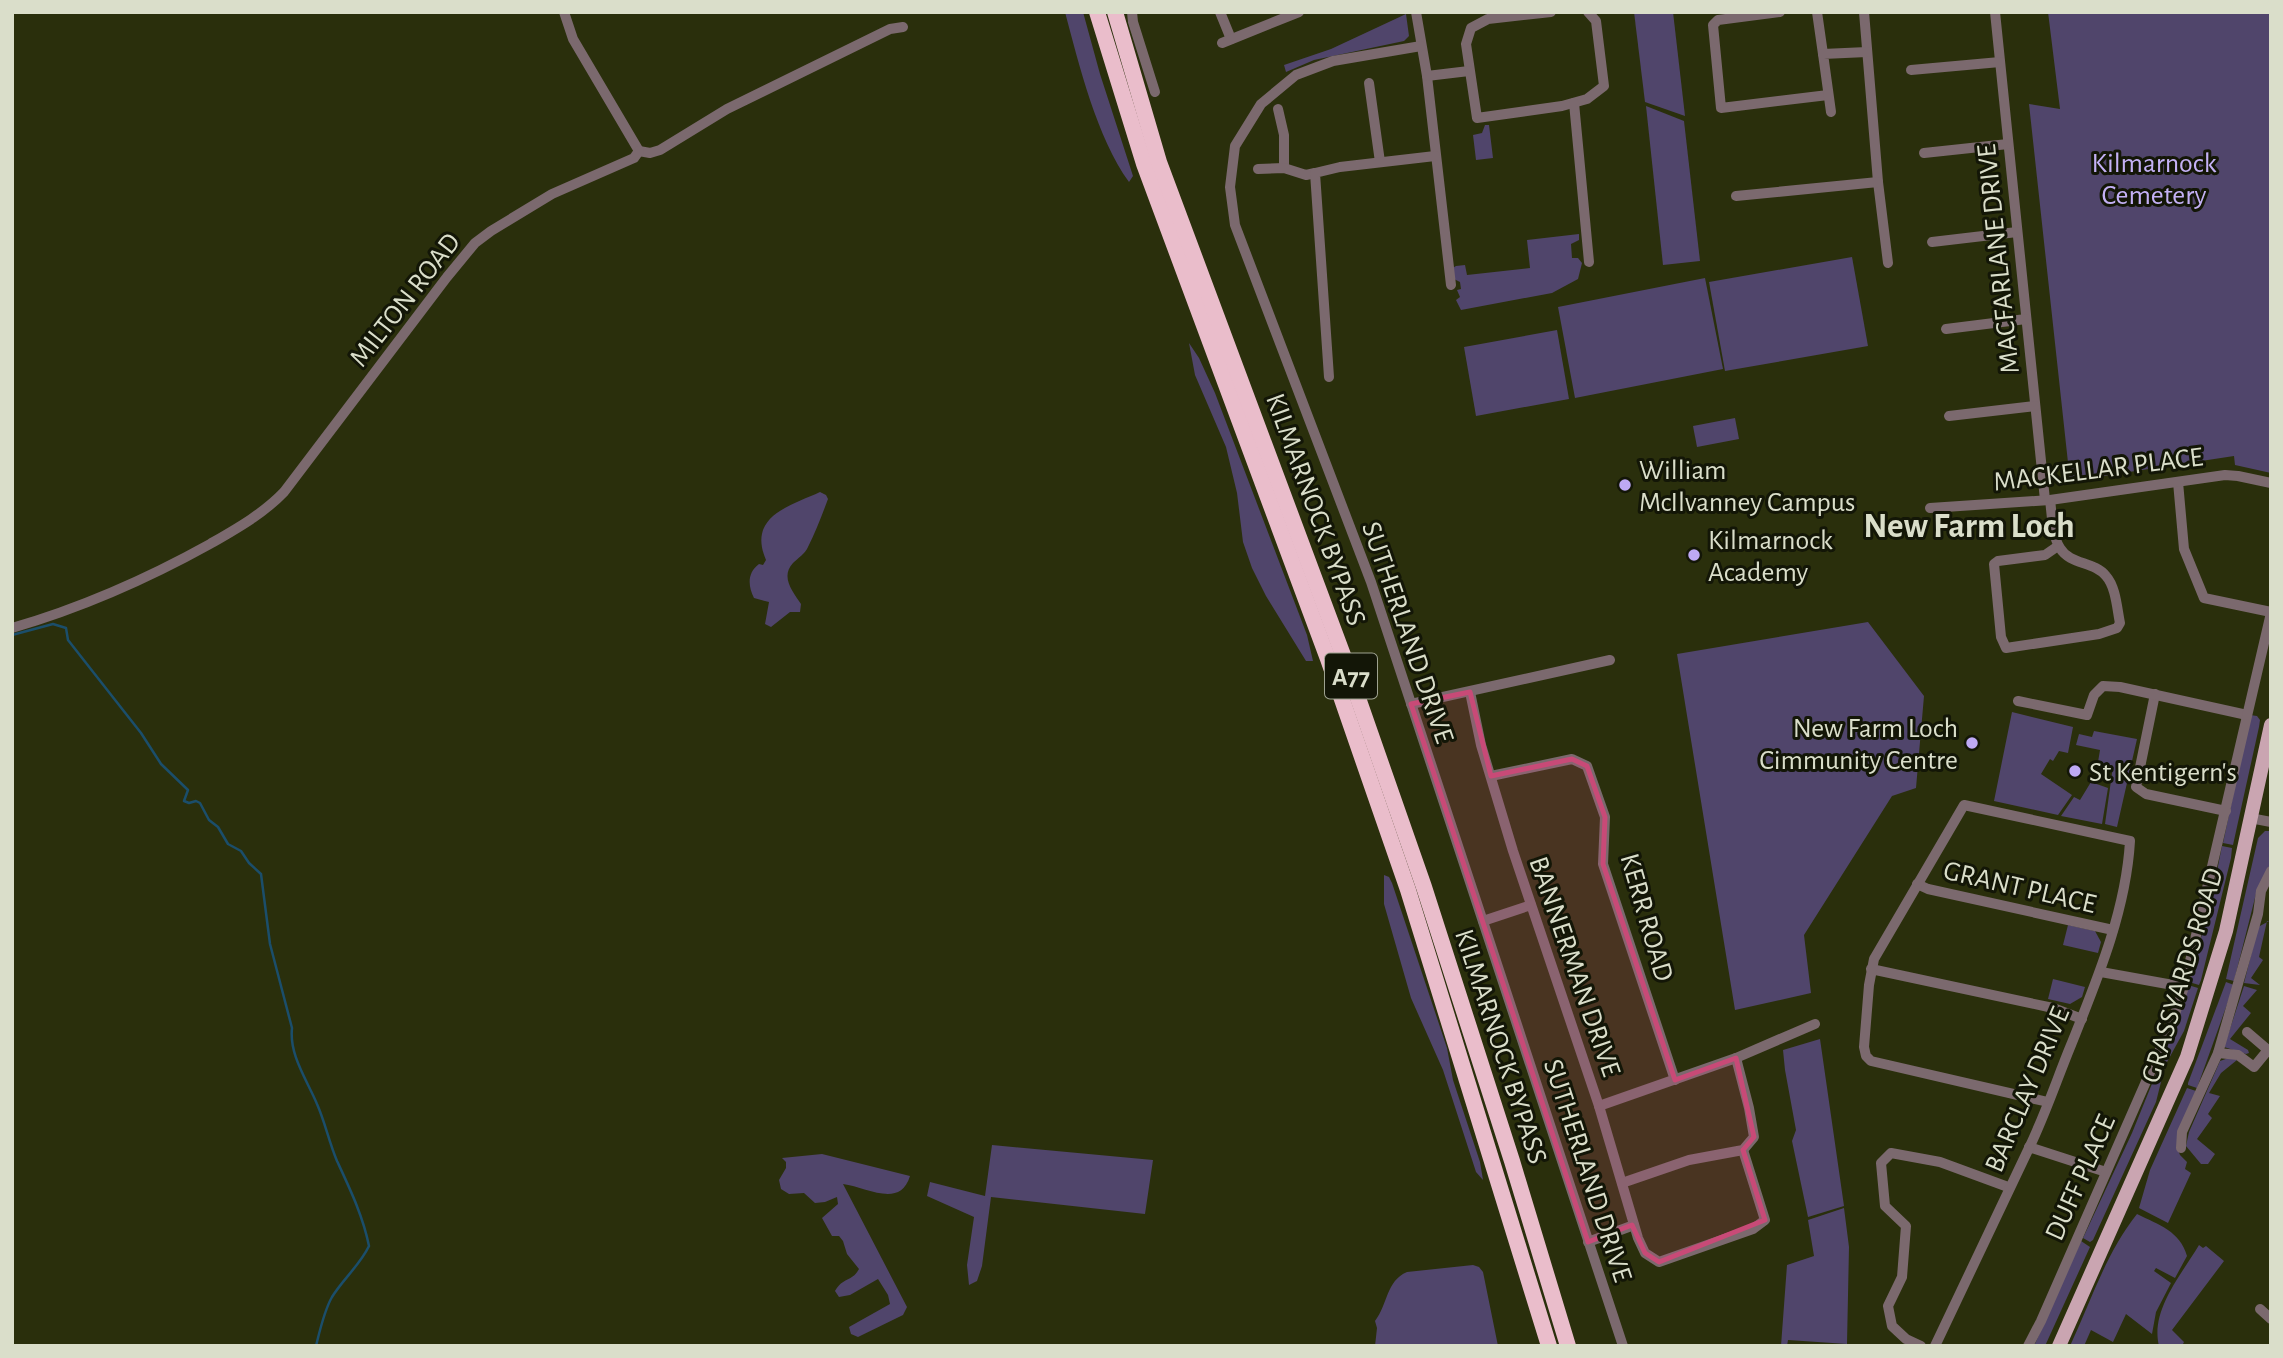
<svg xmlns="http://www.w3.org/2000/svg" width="2283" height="1358" font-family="'Alegreya Sans',sans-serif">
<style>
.green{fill:#50456b}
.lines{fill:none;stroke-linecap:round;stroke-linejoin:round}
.stream{stroke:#1b4e6b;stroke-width:2.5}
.minor{stroke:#7b696e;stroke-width:10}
.major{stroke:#caa5b1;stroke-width:14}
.highway{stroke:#eabdcb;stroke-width:16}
.marked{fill:#c84a77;fill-opacity:0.2;stroke:#c84a77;stroke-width:5;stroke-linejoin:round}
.poi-dot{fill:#bea9f4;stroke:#131607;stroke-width:2.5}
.labels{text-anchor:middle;stroke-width:6;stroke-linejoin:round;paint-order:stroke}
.shield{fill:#131607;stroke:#9ea290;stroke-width:2}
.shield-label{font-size:26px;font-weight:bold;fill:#dadeca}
.park-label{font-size:28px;fill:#c4b1f5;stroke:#131607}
.street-label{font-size:28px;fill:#dadeca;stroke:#131607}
.poi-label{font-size:28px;fill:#dadeca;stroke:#131607;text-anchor:start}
.district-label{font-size:35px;font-weight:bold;fill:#dadeca;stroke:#131607}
</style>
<rect width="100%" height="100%" fill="#2a2f0c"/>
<!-- green -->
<g class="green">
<path d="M1065,12H1083L1100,74L1133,176L1129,182C1097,138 1079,65 1065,12Z"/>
<path d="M1634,12H1673L1685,116L1645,102Z"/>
<path d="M2048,12H2271V473L2235,465L2234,456L2070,481L2029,104L2060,109Z"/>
<path d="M1406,14L1409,36L1404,41L1314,60L1286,72L1284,65L1331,49Z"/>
<path d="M1646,106L1684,121L1700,261L1663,265Z"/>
<path d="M1485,125H1489L1493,158L1476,160L1473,135L1482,133Z"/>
<path d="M1579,234V240L1571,244L1572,258H1578L1582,263L1578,279L1552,293L1461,310L1456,300L1460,297L1457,290L1461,289L1460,282L1454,279L1451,269L1456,266L1465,265L1467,275L1530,268L1527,240Z"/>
<path d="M1852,257L1868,346L1725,371L1709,282Z"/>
<path d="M1705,278L1723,369L1575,398L1558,307Z"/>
<path d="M1557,330L1569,399L1476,416L1464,347Z"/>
<path d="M1189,343L1199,358L1215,393L1307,635L1313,661H1306L1266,596L1252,568L1243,542L1237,493L1226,447L1195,375Z"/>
<path d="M1735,418L1739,439L1697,447L1693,426Z"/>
<path d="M820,492L826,495L828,499C822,515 816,531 808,547C805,554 798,558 793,563C780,577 793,592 801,604L800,612H790L771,627L765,624L769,602L754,598C748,586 747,573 759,564L763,565L766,560C747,516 790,506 820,492Z"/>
<path d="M1868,622L1924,696L1916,788L1892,796L1804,935L1811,993L1735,1010L1677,654Z"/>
<path d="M2012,712L2073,727L2068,753L2059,751L2053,761L2050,759L2041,774L2072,795L2058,815L1994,801Z"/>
<path d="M2250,715L2257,716L2260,720L2259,727L2233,845L2223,843Z"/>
<path d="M2094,731L2137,739L2117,827L2105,824L2113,766L2098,762L2100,750L2076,745L2079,734L2092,737Z"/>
<path d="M2091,782L2108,788L2102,824L2061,816L2074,797L2080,800Z"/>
<path d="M2265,831H2271V866L2257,890L2234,981L2226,979L2258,838Z"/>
<path d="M2222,846L2232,848L2231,858L2201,980L2199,985L2189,982L2211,901Z"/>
<path d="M1384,875L1389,877L1392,883L1447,1048L1453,1080L1480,1162L1483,1180L1476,1172L1443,1070L1411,998L1384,904Z"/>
<path d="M2271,920V922L2267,921L2259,957L2263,960L2251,978L2260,985L2244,983L2258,927Z"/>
<path d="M2068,925L2095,931L2101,942L2098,953L2063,945Z"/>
<path d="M2053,979L2085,987L2082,997L2070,1004L2048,999Z"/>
<path d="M2226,982L2234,985L2197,1088L2188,1085V1083Z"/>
<path d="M2188,985L2198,988L2184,1031L2167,1062L2161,1061Z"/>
<path d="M2244,986L2257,990L2243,1006L2251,1013L2230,1039L2248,1050L2249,1053L2246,1054L2224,1047Z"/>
<path d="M1820,1039L1844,1206L1808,1217L1792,1141L1796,1130L1785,1070L1783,1050Z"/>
<path d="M2234,1056L2237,1060L2221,1073L2209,1093L2220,1096L2208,1114L2212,1118L2197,1139L2215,1154L2208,1164H2201L2186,1146L2189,1132L2220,1061Z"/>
<path d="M2160,1064L2165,1066L2156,1102L2093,1240L2090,1242L2083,1238L2132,1133Z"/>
<path d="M2187,1088L2196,1091L2177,1147L2180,1155L2187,1162L2185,1169L2191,1173L2168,1223L2139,1208L2150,1170Z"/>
<path d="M992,1145L1153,1160L1145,1214L991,1197L982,1266L977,1281L969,1285L967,1265L974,1217L927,1196L930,1182L985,1196Z"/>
<path d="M822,1154L910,1176C900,1209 867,1187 843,1184L907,1307L903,1315L858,1337L851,1334L849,1327L890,1304L888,1295L878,1279L850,1295L839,1297L835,1291C843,1277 852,1282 859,1269L847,1254L843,1241L839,1236H832L822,1218L838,1204L837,1197L825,1202L815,1203L804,1193L789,1194L781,1189L779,1180L786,1168V1162L782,1158Z"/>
<path d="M1844,1208L1849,1247L1847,1344L1788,1340L1787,1346H1781L1787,1265L1814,1256L1808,1220Z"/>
<path d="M2137,1214C2159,1225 2180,1231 2187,1256L2175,1278L2156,1268L2154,1271L2171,1283L2156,1312L2152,1334L2126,1314L2113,1342L2091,1330L2084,1346H2070C2091,1301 2106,1253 2137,1214Z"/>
<path d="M2081,1241L2090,1247L2045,1346H2034Z"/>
<path d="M2199,1245L2203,1248L2206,1246L2224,1261L2172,1330L2184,1342L2182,1346H2159C2150,1310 2182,1274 2199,1245Z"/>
<path d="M1473,1265L1479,1267L1483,1272L1498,1346H1375L1377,1328L1375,1321C1388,1304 1386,1281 1407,1272Z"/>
</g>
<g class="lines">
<!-- stream -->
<path class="stream" d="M12,635L53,624L66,628L68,640L141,733L161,764L188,790L184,801L189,803L196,801L200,803L209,820L218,827L228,844L241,851L249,863L261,874L270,944L292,1028C289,1055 307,1080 317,1104C325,1122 329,1142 337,1161C350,1189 363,1216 369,1246C360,1265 343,1279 332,1297C324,1311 320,1330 316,1346"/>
<!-- minor -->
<g class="minor">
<path d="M564,12L573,39L639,151"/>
<path d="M1132,12L1133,22L1155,92"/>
<path d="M1220,12L1231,39"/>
<path d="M1416,12L1427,76L1451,285"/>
<path d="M1551,12L1488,19L1471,28L1466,44L1477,118L1562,106L1587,99L1604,86L1596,21L1588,12"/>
<path d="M1780,12L1718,20L1713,25L1721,108L1828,95"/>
<path d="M1817,12L1823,54"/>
<path d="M1864,12L1878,182L1888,263"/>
<path d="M1995,12L2045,500"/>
<path d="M1222,43L1299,12"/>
<path d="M1421,46L1333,61L1296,75L1261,104L1235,146L1230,187L1235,225L1371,582L1623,1346"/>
<path d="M1911,70L2000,62"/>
<path d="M1427,76L1469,71"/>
<path d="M1369,83L1380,162"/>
<path d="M1574,103L1589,262"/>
<path d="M1278,109L1284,135V168"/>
<path d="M1831,112L1823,54L1867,52"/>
<path d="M639,151L650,153L660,150L727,109L890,29L903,27"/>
<path d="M1924,153L2008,144"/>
<path d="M1258,169L1284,168L1306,175L1315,173"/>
<path d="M1736,196L1878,182"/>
<path d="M1932,242L2017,232"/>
<path d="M1946,329L2026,319"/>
<path d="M1329,377L1315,173L1340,167L1435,156"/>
<path d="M1949,416L2035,406"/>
<path d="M2178,482L2184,549L2204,598L2271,612"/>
<path d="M2050,500C2052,514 2052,536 2060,548C2070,565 2094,561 2106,576C2116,587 2117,609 2120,623L2117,628L2099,634L2006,648L2001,637L1994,564L1998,561L2045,555L2058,546"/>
<path d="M1930,508L2050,500L2225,475L2238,476L2271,483"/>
<path d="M12,628C81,608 147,579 210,544C236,529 263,514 284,492L447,277L475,243L491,231L552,194L634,158L639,151"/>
<path d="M1470,692L1481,745L1513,851L1599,1106L1638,1238L1645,1253L1659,1262L1753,1229L1765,1220L1743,1150"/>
<path d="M2155,694L2136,787L2146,794L2226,811"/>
<path d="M2018,701L2087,715L2094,695L2103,686L2120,687L2247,715"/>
<path d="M1411,704L1610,660"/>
<path d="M1491,776L1572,759L1587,766L1605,817L1603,864L1675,1080"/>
<path d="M2250,818L2271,822"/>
<path d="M1917,884L1928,889L2113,930"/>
<path d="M1483,921L1531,905"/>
<path d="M1871,969L2053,1008L2082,1019"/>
<path d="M2101,972L2184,987"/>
<path d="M2218,1053L2238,1055L2254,1067L2268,1050L2247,1032"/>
<path d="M1599,1106L1736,1058L1815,1024"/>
<path d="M2029,1147L2106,1172"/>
<path d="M2181,1148L2182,1132L2218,1053L2258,914L2261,891L2271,871"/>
<path d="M1622,1183L1689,1160L1743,1150L1754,1137L1749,1108L1736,1058"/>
<path d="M1588,1242L1634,1225"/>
<path d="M2260,1309L2271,1319"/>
<path d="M1921,1346L1906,1339L1892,1326L1888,1306L1902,1277L1906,1226L1885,1206L1881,1163L1891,1153L1940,1162L2008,1187"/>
<path d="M1935,1346C1966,1280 1997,1214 2029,1148C2045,1115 2057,1079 2071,1045C2097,980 2126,911 2130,841L1964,805L1874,959L1869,985L1864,1047L1866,1056L1871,1061L2048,1102"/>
<path d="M2028,1346L2041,1321L2173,1020L2184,987L2271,613"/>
</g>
<!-- major -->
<path class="major" d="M2059,1346L2187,1057L2226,931L2271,725"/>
<!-- highway -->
<g class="highway">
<path d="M1097,12L1144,164L1328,659L1408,890L1549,1346"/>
<path d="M1115,12L1159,162L1343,655L1424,887L1512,1161L1568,1346"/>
</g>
</g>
<!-- marked area -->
<path class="marked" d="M1470,692L1491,776L1572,759L1587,766L1605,817L1603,864L1675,1080L1736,1058L1754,1137L1743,1150L1765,1220L1659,1262L1645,1253L1632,1225L1588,1242L1411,704Z"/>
<!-- markers -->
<g class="poi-dot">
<circle cx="1625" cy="485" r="7"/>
<circle cx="1694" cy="555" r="7"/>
<circle cx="1972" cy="743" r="7"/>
<circle cx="2075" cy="771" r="7"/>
</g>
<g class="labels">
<!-- shield labels -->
<rect class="shield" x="1325" y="653.5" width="52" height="45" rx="5"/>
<g class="shield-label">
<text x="1351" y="685">A77</text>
</g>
<!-- park labels -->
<g class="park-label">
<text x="2154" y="172">Kilmarnock<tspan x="2154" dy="32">Cemetery</tspan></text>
</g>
<!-- street labels -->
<g class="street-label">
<text transform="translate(1997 259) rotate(-96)" y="10">MACFARLANE DRIVE</text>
<text transform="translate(404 299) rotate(-52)" y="10">MILTON ROAD</text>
<text transform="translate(2098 468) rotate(-7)" y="10">MACKELLAR PLACE</text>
<text transform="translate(1317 509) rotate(70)" y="10">KILMARNOCK BYPASS</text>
<text transform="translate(1409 632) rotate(71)" y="10">SUTHERLAND DRIVE</text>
<text transform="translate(2020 886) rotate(13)" y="10">GRANT PLACE</text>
<text transform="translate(1648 917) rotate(74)" y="10">KERR ROAD</text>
<text transform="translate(1576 966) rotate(71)" y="10">BANNERMAN DRIVE</text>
<text transform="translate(2181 975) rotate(-73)" y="10">GRASSYARDS ROAD</text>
<text transform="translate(1502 1046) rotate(72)" y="10">KILMARNOCK BYPASS</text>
<text transform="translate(2026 1089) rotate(-67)" y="10">BARCLAY DRIVE</text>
<text transform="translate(1589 1170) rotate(72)" y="10">SUTHERLAND DRIVE</text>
<text transform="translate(2079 1177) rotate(-66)" y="10">DUFF PLACE</text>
</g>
<!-- poi labels -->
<g class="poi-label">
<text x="1639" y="479">William<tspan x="1639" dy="32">McIlvanney Campus</tspan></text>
<text x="1708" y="549">Kilmarnock<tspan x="1708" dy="32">Academy</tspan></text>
<text x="1958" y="737" text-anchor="end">New Farm Loch<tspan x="1958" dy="32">Cimmunity Centre</tspan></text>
<text x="2089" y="781">St Kentigern's</text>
</g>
<!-- district labels -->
<g class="district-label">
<text x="1969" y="537">New Farm Loch</text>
</g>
</g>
<!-- border -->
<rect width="2283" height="1358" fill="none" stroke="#dadeca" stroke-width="28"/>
</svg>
